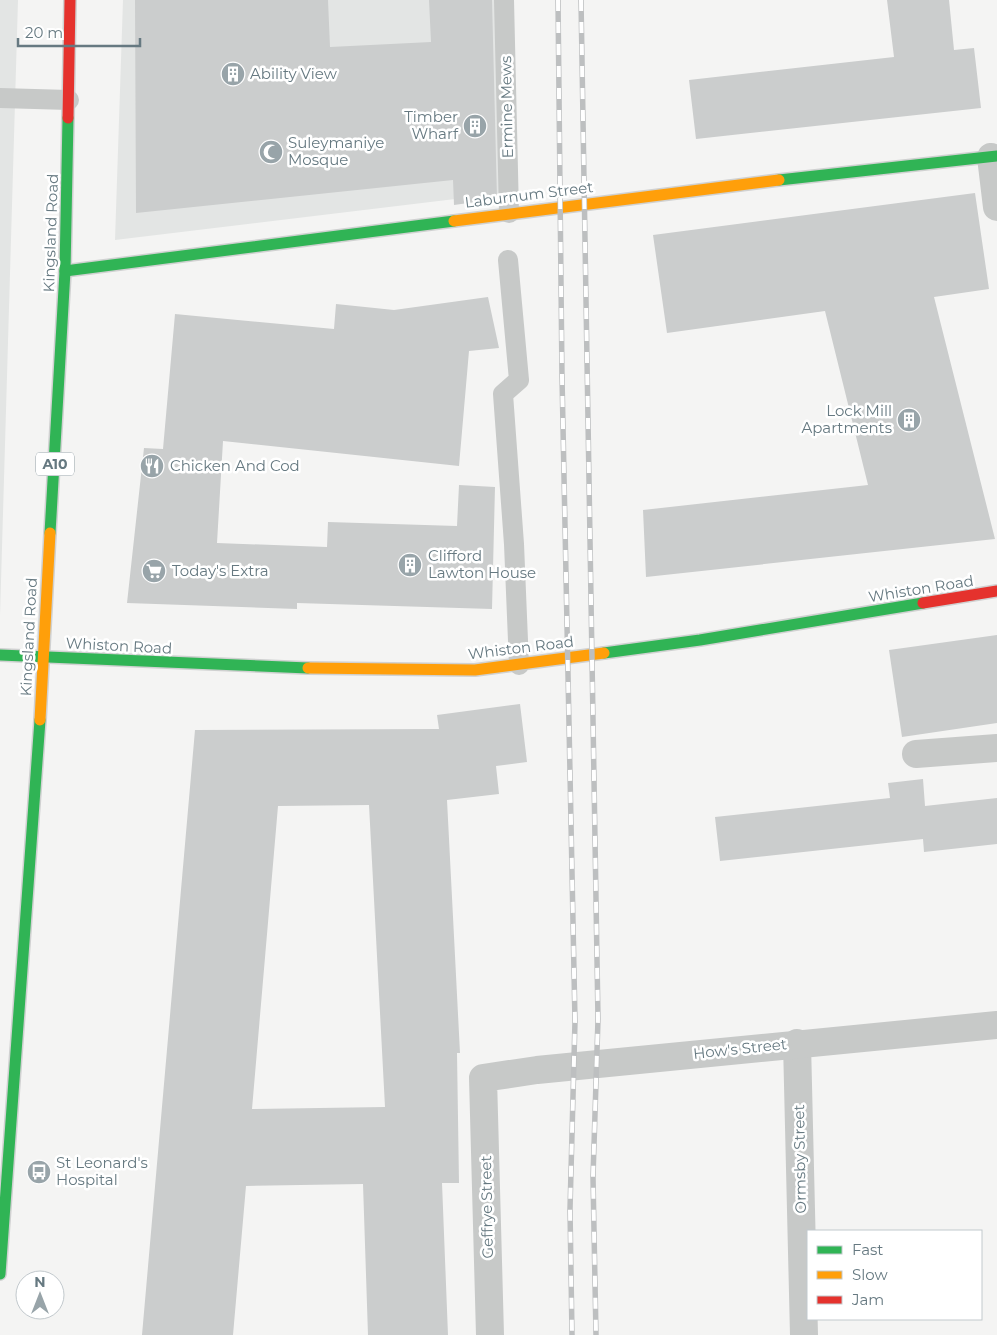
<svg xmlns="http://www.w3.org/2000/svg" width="997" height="1335" font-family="Montserrat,sans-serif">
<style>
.built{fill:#e3e5e4}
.building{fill:#cbcdcd;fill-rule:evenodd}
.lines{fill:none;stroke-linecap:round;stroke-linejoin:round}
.fast-casing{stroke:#d0d1d1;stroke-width:14}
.slow-casing{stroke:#d0d1d1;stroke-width:14}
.jam-casing{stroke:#d0d1d1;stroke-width:14}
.lane{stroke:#c7c9c8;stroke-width:20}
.street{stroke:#c7c9c8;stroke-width:28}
.fast{stroke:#30b455;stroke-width:11}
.slow{stroke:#ff9f0a;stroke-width:11}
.jam{stroke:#e5322d;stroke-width:11}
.rail-casing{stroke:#bdbfc0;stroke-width:5.5}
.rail{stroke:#fff;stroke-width:4;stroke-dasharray:11;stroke-linecap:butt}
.labels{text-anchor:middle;stroke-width:5;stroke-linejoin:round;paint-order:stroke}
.shield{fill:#fff;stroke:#94a1a7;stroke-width:1}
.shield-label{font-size:14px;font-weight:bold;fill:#667981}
.poi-label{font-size:15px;fill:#667981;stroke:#fff;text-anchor:start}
.street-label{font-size:15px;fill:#667981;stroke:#fff}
</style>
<rect width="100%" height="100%" fill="#f4f4f3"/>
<!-- built -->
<g class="built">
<path d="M0,0H18L0,616Z"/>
<path d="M123,0H508L505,193L115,240Z"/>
</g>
<!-- building -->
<g class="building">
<path d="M135,0H328L330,47L431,42L429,0H492L497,199L454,205L453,180L136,213Z"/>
<path d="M887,0H949L954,50L974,48L981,108L696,139L689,80L894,57Z"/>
<path d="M975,193L989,289L934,297L995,539L646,577L643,510L868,485L825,311L667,333L653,235Z"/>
<path d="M488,297L499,348L469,351L459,466L223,441L217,543L327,547L328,522L457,526L459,485L495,487L492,609L297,603V609L127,603L144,448L163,449L175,314L334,329L336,304L394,310Z"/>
<path d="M997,635V723L902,737L889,650Z"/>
<path d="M520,704L527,762L496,766L499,794L447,800L460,1053H457L459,1183H442L448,1335H368L363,1184L246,1186L233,1335H142L195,730L439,729L437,715ZM369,805L385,1107L252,1109L278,806Z"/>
<path d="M923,779L925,806L997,798V844L924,852L923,839L720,861L715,817L890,798L888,783Z"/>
</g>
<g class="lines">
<!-- fast casing -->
<g class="fast-casing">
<g id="fast">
<path d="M779,180L997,156"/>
<path d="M65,271L454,221"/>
<path d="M50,533L65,271L68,118"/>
<path d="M604,653L700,640L923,603"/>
<path d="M0,655L308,668"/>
<path d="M0,1274L40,720"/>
</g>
</g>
<!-- slow casing -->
<g class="slow-casing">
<g id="slow">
<path d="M454,221L779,180"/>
<path d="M308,668L475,670L604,653"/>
<path d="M40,720L50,533"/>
</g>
</g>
<!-- jam casing -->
<g class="jam-casing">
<g id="jam">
<path d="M68,118L70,0"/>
<path d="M923,603L997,591"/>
</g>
</g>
<!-- lane -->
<g class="lane">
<path d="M504,0L509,213"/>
<path d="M0,98L69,100"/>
<path d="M508,260L519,380L503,394L514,544L519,665"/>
</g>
<!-- street -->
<g class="street">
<path d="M991,157L997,207"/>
<path d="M916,754L997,748"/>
<path d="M797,1043L804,1335"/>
<path d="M490,1335L483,1078L537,1070L997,1025"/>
</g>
<!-- fast -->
<use href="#fast" class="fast"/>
<!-- slow -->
<use href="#slow" class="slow"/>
<!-- jam -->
<use href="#jam" class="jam"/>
<!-- rail casing -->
<g class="rail-casing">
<g id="rail">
<path d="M558,0L562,377L575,1021L570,1209L572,1335"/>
<path d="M581,0L598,1019L593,1177L596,1335"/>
</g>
</g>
<!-- rail -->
<use href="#rail" class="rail"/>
</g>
<!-- icons -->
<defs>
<g id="building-disc" transform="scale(1.25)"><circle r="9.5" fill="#98a4a9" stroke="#fff"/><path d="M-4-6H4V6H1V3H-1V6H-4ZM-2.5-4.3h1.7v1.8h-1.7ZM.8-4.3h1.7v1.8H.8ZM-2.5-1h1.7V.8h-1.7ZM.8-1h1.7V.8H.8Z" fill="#fff"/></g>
<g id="mosque-disc" transform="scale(1.25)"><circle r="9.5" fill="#98a4a9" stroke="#fff"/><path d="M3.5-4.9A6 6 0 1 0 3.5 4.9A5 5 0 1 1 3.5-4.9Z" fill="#fff"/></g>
<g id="restaurant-disc" transform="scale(1.25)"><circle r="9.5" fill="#98a4a9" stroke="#fff"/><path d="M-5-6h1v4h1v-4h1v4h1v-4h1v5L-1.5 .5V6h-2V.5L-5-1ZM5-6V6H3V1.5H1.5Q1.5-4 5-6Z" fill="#fff"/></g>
<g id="supermarket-disc" transform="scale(1.25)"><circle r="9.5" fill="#98a4a9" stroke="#fff"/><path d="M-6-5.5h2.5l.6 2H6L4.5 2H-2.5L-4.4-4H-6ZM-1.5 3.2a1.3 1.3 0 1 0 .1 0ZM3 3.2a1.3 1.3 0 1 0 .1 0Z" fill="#fff"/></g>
<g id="bus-disc" transform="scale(1.25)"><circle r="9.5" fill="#98a4a9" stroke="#fff"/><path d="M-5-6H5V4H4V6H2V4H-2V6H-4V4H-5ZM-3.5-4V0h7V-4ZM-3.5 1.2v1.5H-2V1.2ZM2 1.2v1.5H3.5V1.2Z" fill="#fff"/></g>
</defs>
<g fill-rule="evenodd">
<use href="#building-disc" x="233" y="74"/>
<use href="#building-disc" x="475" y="126"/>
<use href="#mosque-disc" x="271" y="152"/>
<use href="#building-disc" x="909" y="420"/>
<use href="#restaurant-disc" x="152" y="466"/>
<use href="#building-disc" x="410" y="565"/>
<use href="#supermarket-disc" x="154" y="571"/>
<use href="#bus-disc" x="39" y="1172"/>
</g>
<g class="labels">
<!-- shield labels -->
<rect class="shield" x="36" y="452.5" width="38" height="23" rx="4"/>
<g class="shield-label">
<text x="55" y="469">A10</text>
</g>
<!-- poi labels -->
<g class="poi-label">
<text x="250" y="79">Ability View</text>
<text x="458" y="122" text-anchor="end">Timber<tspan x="458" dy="17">Wharf</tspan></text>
<text x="288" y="148">Suleymaniye<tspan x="288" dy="17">Mosque</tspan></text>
<text x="892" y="416" text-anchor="end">Lock Mill<tspan x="892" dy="17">Apartments</tspan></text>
<text x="170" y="471">Chicken And Cod</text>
<text x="428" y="561">Clifford<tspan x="428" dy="17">Lawton House</tspan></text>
<text x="172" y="576">Today's Extra</text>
<text x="56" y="1168">St Leonard's<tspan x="56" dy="17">Hospital</tspan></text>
</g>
<!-- street labels -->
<g class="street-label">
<text transform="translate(507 107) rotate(-91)" y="5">Ermine Mews</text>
<text transform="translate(529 195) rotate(-7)" y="5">Laburnum Street</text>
<text transform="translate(51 233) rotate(-88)" y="5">Kingsland Road</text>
<text transform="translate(921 589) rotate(-9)" y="5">Whiston Road</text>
<text transform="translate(29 637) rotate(-87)" y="5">Kingsland Road</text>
<text transform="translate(119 646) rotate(3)" y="5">Whiston Road</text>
<text transform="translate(521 648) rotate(-7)" y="5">Whiston Road</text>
<text transform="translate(740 1049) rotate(-6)" y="5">How's Street</text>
<text transform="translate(800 1159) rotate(-91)" y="5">Ormsby Street</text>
<text transform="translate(487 1207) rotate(-91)" y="5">Geffrye Street</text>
</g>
</g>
<!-- legend -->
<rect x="807" y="1230" width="175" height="90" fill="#ffffff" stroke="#c2c9cd"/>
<rect x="817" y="1246" width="25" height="8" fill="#30b455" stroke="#c2c9cd"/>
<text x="852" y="1255" font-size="15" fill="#667981">Fast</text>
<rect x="817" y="1271" width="25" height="8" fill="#ff9f0a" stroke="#c2c9cd"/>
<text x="852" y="1280" font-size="15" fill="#667981">Slow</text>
<rect x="817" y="1296" width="25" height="8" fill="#e5322d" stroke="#c2c9cd"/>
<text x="852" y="1305" font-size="15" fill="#667981">Jam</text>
<!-- north arrow -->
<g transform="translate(40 1295)"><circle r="24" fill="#ffffff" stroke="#c2c9cd"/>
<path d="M0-4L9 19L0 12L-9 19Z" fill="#98a4a9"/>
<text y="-8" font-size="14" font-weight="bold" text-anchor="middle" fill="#667981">N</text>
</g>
<!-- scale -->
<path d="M18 38v8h122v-8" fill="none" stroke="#667981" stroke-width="2.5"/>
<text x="25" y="38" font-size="15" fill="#667981" stroke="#ffffff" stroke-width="4" paint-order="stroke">20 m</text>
</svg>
